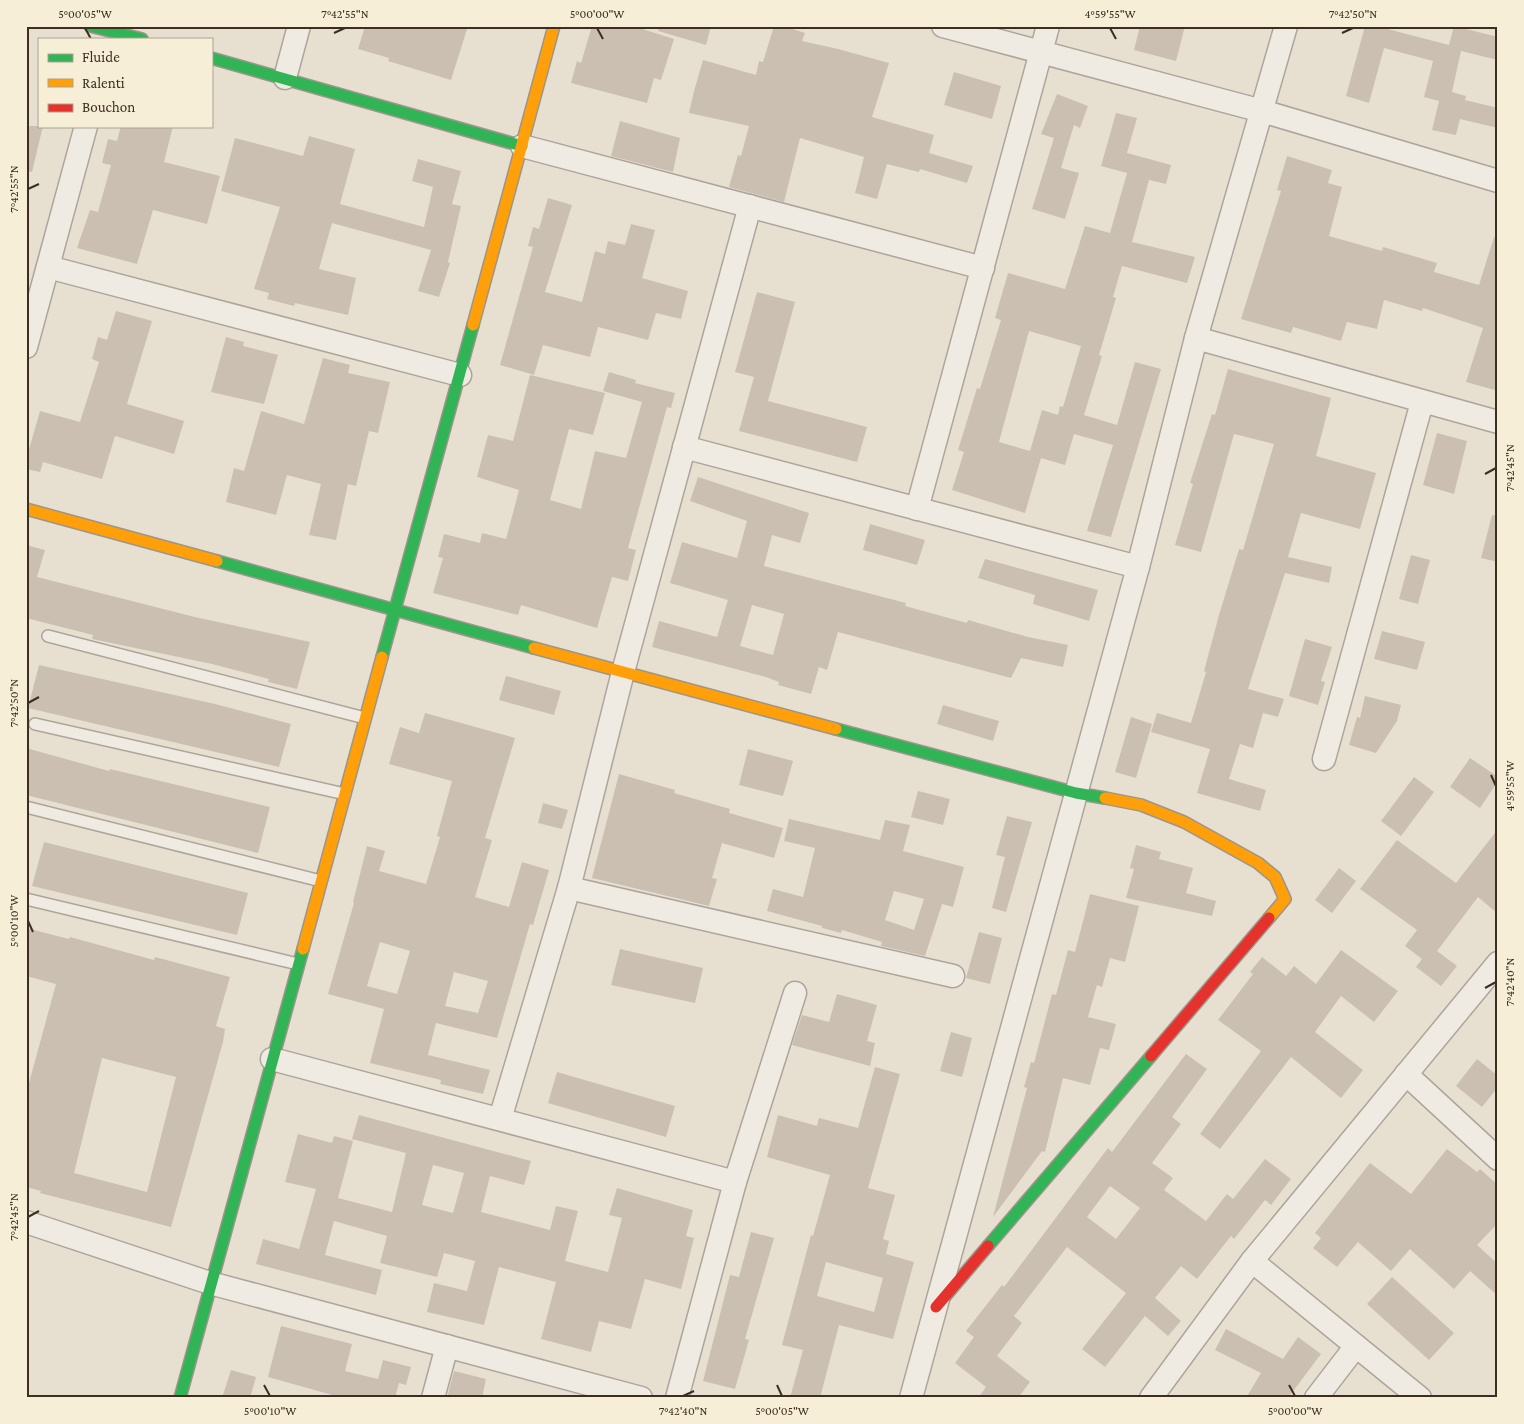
<svg xmlns="http://www.w3.org/2000/svg" width="1524" height="1424" font-family="'Crimson Pro',serif">
<style>
.building{fill:#cbbfb2;fill-rule:evenodd}
.lines{fill:none;stroke-linecap:round;stroke-linejoin:round}
.lane-casing{stroke:#ada599;stroke-width:14}
.street-casing{stroke:#ada599;stroke-width:25}
.fast-casing{stroke:#9c958a;stroke-width:14}
.slow-casing{stroke:#9c958a;stroke-width:14}
.jam-casing{stroke:#9c958a;stroke-width:14}
.lane{stroke:#efebe3;stroke-width:11}
.street{stroke:#efebe3;stroke-width:22}
.fast{stroke:#30b455;stroke-width:11}
.slow{stroke:#ff9f0a;stroke-width:11}
.jam{stroke:#e5322d;stroke-width:11}
.ticks{fill:none;stroke:#3d2e20;stroke-width:2}
.neatline{fill:none;stroke:#3d2e20;stroke-width:2}
.ticks-label{font-size:12px;text-anchor:middle;fill:#3d2e20}
</style>
<rect width="100%" height="100%" fill="#e7e0d1"/>
<!-- building -->
<g class="building">
<path d="M365,26H468L451,80L388,61L389,58L358,49Z"/>
<path d="M592,26H633L674,39L661,80L654,78L647,103L571,83L577,61L581,63Z"/>
<path d="M659,26H711L706,45L658,31Z"/>
<path d="M774,26H783L805,33L802,41L838,49L889,63L872,117L934,135L929,153L973,166L967,183L920,169L919,172L887,164L877,199L855,193L864,157L800,138L784,202L729,187L738,155L741,156L749,126L689,113L694,91L703,60L756,75L759,61L763,62Z"/>
<path d="M1140,26H1185L1176,61L1134,50Z"/>
<path d="M1365,26H1376L1449,45L1454,26L1498,37V60L1461,51L1452,92L1466,96L1465,100L1498,108V128L1460,119L1456,135L1432,130L1439,101L1424,97L1433,61L1384,48L1369,103L1346,96Z"/>
<path d="M954,72L1001,86L992,119L944,105Z"/>
<path d="M1057,94L1088,106L1080,128L1074,125L1061,168L1079,173L1065,219L1032,209L1054,138L1041,134Z"/>
<path d="M1116,113L1137,118L1127,153L1171,165L1166,184L1149,180L1132,242L1195,257L1187,283L1122,266L1113,297L1116,298L1099,355L1102,356L1084,415L1117,425L1135,362L1161,369L1111,537L1087,531L1113,445L1074,434L1065,465L1041,458L1025,513L952,490L964,452L958,450L977,388L980,389L1001,320L995,318L1008,273L1065,289L1085,226L1110,233L1127,173L1101,166ZM1029,331L1081,346L1063,407L1060,406L1058,415L1042,410L1030,451L999,442Z"/>
<path d="M620,121L680,138L673,172L611,156Z"/>
<path d="M26,126H43L32,172L26,171Z"/>
<path d="M121,126H173L164,162L220,176L207,224L153,210L137,264L77,248L90,210L98,212L111,165L102,163L108,139L117,141Z"/>
<path d="M309,136L355,149L340,204L424,227L433,187L412,181L418,159L461,171L452,204L461,206L448,262L450,263L439,297L418,291L431,250L332,223L319,269L356,278L348,315L295,303L294,306L267,299L269,293L254,289L280,207L221,191L235,138L303,156Z"/>
<path d="M1287,156L1332,170L1328,183L1342,187L1329,236L1382,251L1383,247L1437,263L1434,272L1479,285L1494,237H1498V391L1466,382L1483,328L1423,308L1422,311L1384,300L1377,329L1347,322L1341,341L1293,327L1291,333L1241,319L1281,191L1277,190Z"/>
<path d="M548,198L572,205L545,292L582,302L595,251L605,254L608,241L625,245L631,224L655,230L642,278L688,291L681,319L656,313L648,340L598,327L590,357L543,345L534,375L500,365L533,247L528,246L533,227L539,229Z"/>
<path d="M757,292L795,302L768,401L867,427L857,462L739,431L754,377L735,372Z"/>
<path d="M116,311L152,321L127,404L184,421L174,454L115,436L102,479L43,462L40,472L26,469V460L40,411L80,422L99,362L92,359L98,337L107,340Z"/>
<path d="M226,337L244,342L243,346L278,355L264,404L211,392Z"/>
<path d="M323,358L350,365L348,373L390,382L378,433L369,431L356,486L348,484L336,540L309,535L321,484L287,475L276,515L226,502L234,468L244,471L261,411L304,424Z"/>
<path d="M1228,369L1331,398L1316,456L1376,473L1360,529L1301,513L1288,557L1332,567L1329,583L1285,573L1248,689L1284,699L1278,717L1263,713L1253,748L1240,744L1229,779L1266,790L1260,811L1197,793L1210,749L1151,732L1157,713L1191,723L1206,672L1204,671L1219,615L1239,549L1243,550L1274,444L1234,434L1201,552L1175,545L1193,484L1190,483L1212,414L1215,415Z"/>
<path d="M609,372L636,380L635,383L675,393L671,408L667,407L628,548L636,550L628,581L612,577L597,628L521,605L518,615L433,593L443,558L438,557L444,534L480,543L482,533L506,539L519,490L477,477L488,435L513,441L530,375L605,393L593,435L569,429L550,500L581,509L595,451L626,458L642,402L603,391Z"/>
<path d="M1437,433L1467,441L1454,494L1423,485Z"/>
<path d="M698,477L809,513L800,543L772,535L764,566L906,603L905,606L967,623L968,620L1028,637L1068,645L1063,667L1021,658L1011,678L838,632L827,670L819,667L811,694L778,685L779,682L766,677L652,647L659,621L717,637L728,600L670,583L682,542L737,558L747,521L690,501ZM752,605L784,614L773,655L740,646Z"/>
<path d="M1492,515L1498,516V562L1481,558Z"/>
<path d="M870,524L925,540L917,565L863,550Z"/>
<path d="M26,545L45,550L37,577L195,617L310,642L297,689L268,682L269,679L212,664L92,639L93,635L26,618Z"/>
<path d="M1411,555L1430,560L1418,604L1399,599Z"/>
<path d="M985,559L1098,590L1089,621L1033,604L1035,595L978,578Z"/>
<path d="M1382,631L1425,642L1417,670L1374,659Z"/>
<path d="M1305,639L1332,647L1321,681L1325,682L1318,705L1289,696Z"/>
<path d="M39,665L215,704L291,724L279,767L28,708Z"/>
<path d="M506,676L561,691L554,715L499,700Z"/>
<path d="M1365,696L1401,705L1397,721L1376,753L1349,745L1357,717L1360,718Z"/>
<path d="M943,705L999,721L993,741L937,724Z"/>
<path d="M425,713L515,738L485,838L492,840L475,897L509,907L522,862L549,870L533,925L530,924L497,1038L436,1023L428,1055L490,1070L483,1094L440,1084L441,1080L370,1063L384,1009L328,994L354,903L353,902L367,846L385,851L379,871L426,884L440,837L437,836L452,781L389,764L400,727L419,733ZM380,942L410,951L397,994L367,986ZM454,972L488,981L478,1013L445,1006Z"/>
<path d="M1131,717L1152,724L1136,778L1115,772Z"/>
<path d="M26,748L109,771L110,769L270,807L258,853L26,795Z"/>
<path d="M748,749L793,761L783,796L739,785Z"/>
<path d="M1470,758L1498,777V781L1480,808L1450,787Z"/>
<path d="M619,774L675,790L674,793L730,809L729,813L783,828L774,858L722,843L712,878L717,879L709,906L592,878Z"/>
<path d="M1414,777L1434,792L1401,836L1381,821Z"/>
<path d="M918,791L950,799L943,825L911,817Z"/>
<path d="M543,803L568,810L562,829L538,823Z"/>
<path d="M1007,816L1032,822L1006,912L992,908L1005,857L996,855Z"/>
<path d="M789,819L880,840L885,820L910,825L903,851L964,867L953,907L942,904L925,956L881,946L882,942L842,930L841,933L822,928V926L767,911L773,889L803,897L815,848L784,841ZM894,891L924,899L914,930L885,920Z"/>
<path d="M1498,829V914L1478,897L1437,951L1457,966L1441,986L1416,967L1422,959L1405,946L1417,930L1360,889L1397,840L1456,883Z"/>
<path d="M44,842L248,893L237,935L32,886Z"/>
<path d="M1136,845L1161,852L1159,859L1193,868L1186,893L1216,901L1212,916L1126,898L1134,869L1130,868Z"/>
<path d="M1339,868L1356,881L1332,913L1315,900Z"/>
<path d="M1090,894L1139,906L1125,962L1110,958L1102,987L1097,985L1088,1017L1116,1024L1109,1050L1100,1048L1090,1085L1063,1078L1045,1152L1042,1151L993,1217L1027,1088L1024,1087L1031,1062L1034,1063L1052,994L1056,995L1068,950L1075,952Z"/>
<path d="M26,928L69,939L70,937L154,960L155,957L230,977L216,1026L225,1029L223,1042L171,1227L40,1193L41,1191L26,1187V1094L56,984L26,976ZM102,1058L176,1077L147,1192L74,1173Z"/>
<path d="M979,932L1002,938L990,984L966,978Z"/>
<path d="M620,949L703,968L695,1003L611,985Z"/>
<path d="M1341,950L1398,991L1374,1022L1341,996L1315,1032L1363,1070L1341,1098L1291,1057L1220,1149L1200,1134L1261,1051L1218,1020L1253,974L1250,972L1262,957L1286,976L1294,966L1316,984Z"/>
<path d="M837,994L877,1005L867,1041L875,1043L870,1066L792,1045L802,1015L829,1022Z"/>
<path d="M951,1032L972,1038L962,1077L940,1071Z"/>
<path d="M1186,1054L1207,1069L1172,1117L1181,1124L1152,1163L1173,1178L1164,1190L1206,1221L1227,1194L1233,1199L1265,1159L1291,1179L1271,1205L1265,1200L1234,1239L1231,1236L1197,1279L1181,1266L1155,1298L1181,1321L1168,1336L1145,1316L1105,1367L1082,1349L1126,1293L1067,1247L1014,1316L1022,1323L997,1356L1030,1382L1018,1398H978L986,1387L955,1363L974,1337L966,1331L1002,1285L1004,1287L1108,1148L1112,1152ZM1110,1186L1140,1208L1116,1239L1087,1217Z"/>
<path d="M1477,1059L1498,1076V1087L1482,1107L1456,1086Z"/>
<path d="M875,1067L900,1074L868,1188L895,1195L883,1239L889,1241L886,1254L914,1262L893,1339L839,1325L820,1398H790L803,1350L782,1345L811,1235L813,1236L830,1175L767,1157L778,1115L817,1126L819,1118L858,1128ZM826,1262L883,1278L874,1312L817,1296Z"/>
<path d="M557,1072L675,1106L666,1137L548,1103Z"/>
<path d="M359,1115L531,1161L524,1185L490,1176L481,1212L550,1230L556,1206L578,1211L565,1261L608,1272L622,1218L609,1215L617,1188L693,1210L686,1236L694,1238L681,1289L645,1279L631,1329L599,1321L591,1352L541,1339L556,1282L499,1267L484,1325L427,1312L434,1283L467,1291L475,1261L444,1253L437,1277L380,1263L387,1236L334,1221L325,1255L382,1270L376,1295L256,1264L263,1239L299,1249L316,1189L285,1182L298,1134L332,1143L334,1136L353,1141L338,1198L392,1212L406,1153L352,1139ZM433,1165L464,1173L453,1213L422,1205Z"/>
<path d="M1447,1149L1477,1172L1480,1169L1498,1185V1223L1477,1245L1498,1264V1296L1470,1271L1454,1289L1410,1249L1391,1271L1358,1242L1337,1267L1313,1248L1321,1238L1315,1233L1370,1163L1411,1194Z"/>
<path d="M751,1232L774,1238L745,1339L749,1340L735,1389L703,1381L730,1275L739,1277Z"/>
<path d="M1392,1277L1454,1333L1429,1360L1367,1304Z"/>
<path d="M281,1326L352,1344L345,1371L378,1379L383,1360L411,1367L406,1385L399,1383L395,1398H343L268,1377Z"/>
<path d="M1226,1329L1283,1359L1298,1337L1321,1354L1288,1398H1246L1261,1373L1215,1350Z"/>
<path d="M231,1370L256,1377L250,1398H222Z"/>
<path d="M454,1371L486,1379L482,1398H447Z"/>
</g>
<g class="lines">
<!-- lane casing -->
<g class="lane-casing">
<g id="lane">
<path d="M48,636L365,718"/>
<path d="M35,724L345,794"/>
<path d="M26,807L321,881"/>
<path d="M26,899L298,964"/>
</g>
</g>
<!-- street casing -->
<g class="street-casing">
<g id="street">
<path d="M943,26L1262,111L1498,181"/>
<path d="M285,78L299,26"/>
<path d="M522,146L983,268"/>
<path d="M48,267L460,375"/>
<path d="M1196,338L1498,422"/>
<path d="M26,347L86,126"/>
<path d="M684,447L1138,567"/>
<path d="M917,509L1048,26"/>
<path d="M1324,759L1422,402"/>
<path d="M569,888L953,976"/>
<path d="M272,1059L735,1182"/>
<path d="M1406,1074L1498,1159"/>
<path d="M500,1119L569,888L623,672L750,206"/>
<path d="M26,1222L210,1283L641,1398"/>
<path d="M1252,1261L1420,1398"/>
<path d="M433,1398L447,1346"/>
<path d="M677,1398L735,1182L795,993"/>
<path d="M911,1398L1138,567L1196,338L1286,26"/>
<path d="M1151,1398L1252,1261L1498,963"/>
<path d="M1316,1398L1356,1346"/>
</g>
</g>
<!-- fast casing -->
<g class="fast-casing">
<g id="fast">
<path d="M90,26L142,39"/>
<path d="M211,58L522,146"/>
<path d="M217,561L534,648"/>
<path d="M382,657L473,325"/>
<path d="M836,729L1076,793L1105,798"/>
<path d="M988,1246L1151,1056"/>
<path d="M180,1398L303,949"/>
</g>
</g>
<!-- slow casing -->
<g class="slow-casing">
<g id="slow">
<path d="M473,325L554,26"/>
<path d="M26,509L217,561"/>
<path d="M534,648L836,729"/>
<path d="M1105,798L1141,805L1184,822L1258,863L1275,877L1285,899L1269,918"/>
<path d="M303,949L382,657"/>
</g>
</g>
<!-- jam casing -->
<g class="jam-casing">
<g id="jam">
<path d="M1151,1056L1269,918"/>
<path d="M936,1307L988,1246"/>
</g>
</g>
<!-- lane -->
<use href="#lane" class="lane"/>
<!-- street -->
<use href="#street" class="street"/>
<!-- fast -->
<use href="#fast" class="fast"/>
<!-- slow -->
<use href="#slow" class="slow"/>
<!-- jam -->
<use href="#jam" class="jam"/>
</g>
<!-- ticks -->
<path class="ticks" d="M85,28L91,39M597,28L603,39M1110,28L1116,39M334,33L345,28M1342,33L1353,28M28,189L39,184M1485,474L1496,468M28,703L39,697M1491,775L1496,786M28,921L33,932M1485,988L1496,982M28,1217L39,1211M264,1385L270,1396M777,1385L782,1396M1289,1385L1295,1396M683,1396L694,1391"/>
<!-- border -->
<rect width="1524" height="1424" fill="none" stroke="#f7eed8" stroke-width="55"/>
<!-- legend -->
<rect x="38" y="38" width="175" height="90" fill="#f7eed8" stroke="#ada18e"/>
<rect x="48" y="54" width="25" height="8" fill="#30b455" stroke="#ada18e"/>
<text x="82" y="62" font-size="15" fill="#3d2e20">Fluide</text>
<rect x="48" y="79" width="25" height="8" fill="#ff9f0a" stroke="#ada18e"/>
<text x="82" y="88" font-size="15" fill="#3d2e20">Ralenti</text>
<rect x="48" y="104" width="25" height="8" fill="#e5322d" stroke="#ada18e"/>
<text x="82" y="112" font-size="15" fill="#3d2e20">Bouchon</text>
<rect x="28" y="28" width="1468" height="1368" class="neatline"/>
<g class="ticks-label">
<text x="85" y="18">5°00'05"W</text>
<text x="345" y="18">7°42'55"N</text>
<text x="597" y="18">5°00'00"W</text>
<text x="1110" y="18">4°59'55"W</text>
<text x="1353" y="18">7°42'50"N</text>
<text transform="translate(14 189) rotate(-90)" y="4">7°42'55"N</text>
<text transform="translate(1510 468) rotate(-90)" y="4">7°42'45"N</text>
<text transform="translate(14 703) rotate(-90)" y="4">7°42'50"N</text>
<text transform="translate(1510 786) rotate(-90)" y="4">4°59'55"W</text>
<text transform="translate(14 921) rotate(-90)" y="4">5°00'10"W</text>
<text transform="translate(1510 982) rotate(-90)" y="4">7°42'40"N</text>
<text transform="translate(14 1217) rotate(-90)" y="4">7°42'45"N</text>
<text x="270" y="1415">5°00'10"W</text>
<text x="683" y="1415">7°42'40"N</text>
<text x="782" y="1415">5°00'05"W</text>
<text x="1295" y="1415">5°00'00"W</text>
</g>
</svg>
